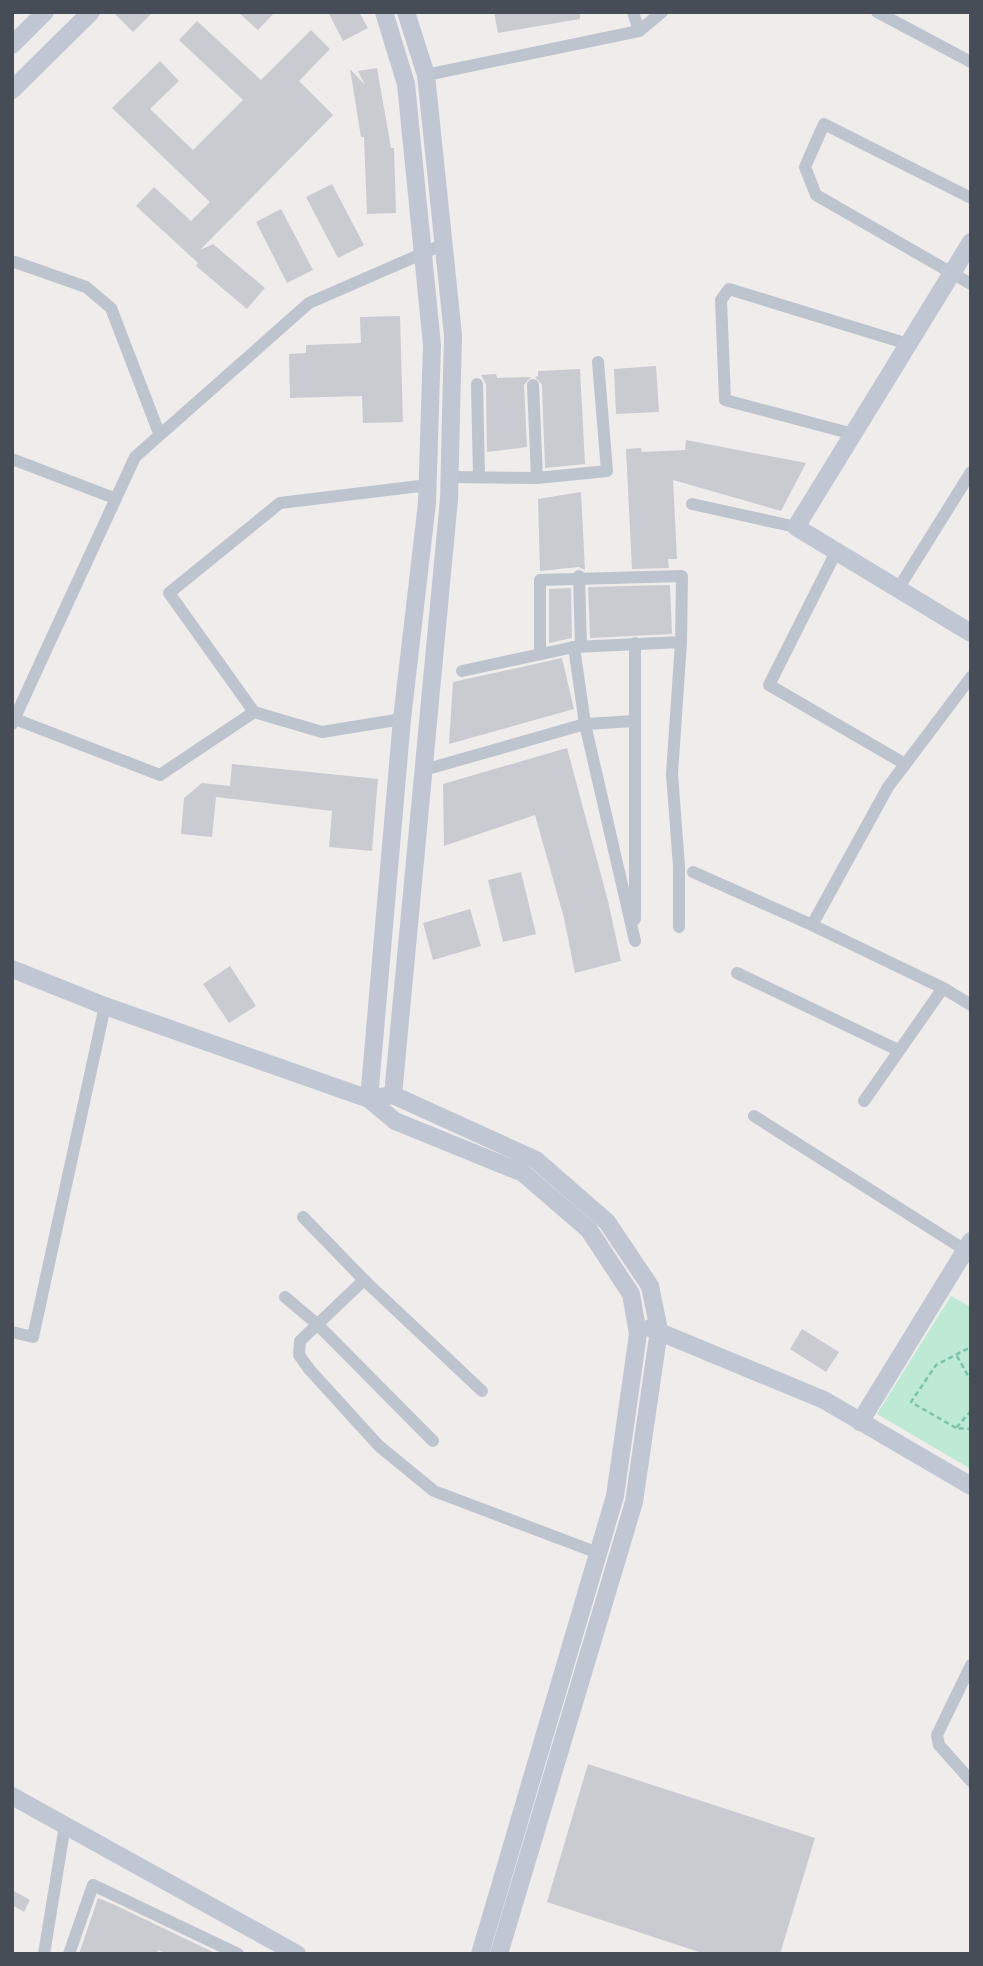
<svg xmlns="http://www.w3.org/2000/svg" width="983" height="1966" font-family="'DejaVu Sans',sans-serif">
<style>
.green{fill:#bee9d4}
.building{fill:#cacbd1}
.lines{fill:none;stroke-linecap:round;stroke-linejoin:round}
.path{stroke:#79c3a9;stroke-width:2.5;stroke-dasharray:5 3.5;stroke-linecap:butt}
.street{stroke:#bec4cd;stroke-width:12}
.secondary{stroke:#c0c7d3;stroke-width:18}
</style>
<rect width="100%" height="100%" fill="#efecec"/>
<!-- green -->
<path class="green" d="M951,1296L971,1307V1469L877,1414Z"/>
<!-- building -->
<g class="building">
<path d="M113,12H153L133,32Z"/>
<path d="M238,12H275L258,30Z"/>
<path d="M328,12H359L368,28L343,41Z"/>
<path d="M494,12H580V19L498,33Z"/>
<path d="M197,21L261,80L311,30L330,49L299,81L333,115L200,250L213,244L265,288L247,309L196,266L198,263L136,206L154,187L191,221L210,202L112,108L160,61L179,81L150,109L193,150L243,100L179,40Z"/>
<path d="M377,68L391,148H394L396,213L367,214L364,137H361L350,69L365,85L358,71Z"/>
<path d="M332,184L364,245L338,258L306,197Z"/>
<path d="M281,209L313,270L287,283L256,222Z"/>
<path d="M400,316L403,422L363,423L362,396L290,398L289,354L306,353V345L361,343L360,317Z"/>
<path d="M656,366L659,412L616,414L614,369Z"/>
<path d="M580,369L585,464L545,468L542,385L535,377L538,376V371Z"/>
<path d="M496,374L497,378L531,377L524,385L527,447L487,452L486,384L481,375Z"/>
<path d="M686,440L806,463L781,511L673,480L677,559H668L669,568L632,569L626,449L641,448L642,452L685,450Z"/>
<path d="M581,492L585,570L579,567L540,571L538,499Z"/>
<path d="M670,585L672,634L590,638L588,587Z"/>
<path d="M571,588L572,638L549,643V589Z"/>
<path d="M562,658L574,709L449,744L453,682Z"/>
<path d="M567,748L608,901L621,961L575,973L564,918L535,815L444,846L443,784Z"/>
<path d="M232,764L378,779L372,851L329,847L332,811L216,797L212,837L181,834L184,798L202,783L230,786Z"/>
<path d="M521,872L536,934L503,942L488,880Z"/>
<path d="M470,909L481,946L433,960L423,923Z"/>
<path d="M230,966L256,1006L229,1023L203,984Z"/>
<path d="M802,1329L839,1352L826,1372L790,1349Z"/>
<path d="M588,1764L815,1838L780,1954H705L547,1902Z"/>
<path d="M12,1890L30,1900L24,1912L12,1905Z"/>
<path d="M98,1898L115,1905L217,1954H168L158,1950L157,1954H79Z"/>
</g>
<g class="lines">
<!-- path -->
<g class="path">
<path d="M957,1356L971,1381"/>
<path d="M971,1396V1406"/>
<path d="M971,1411L956,1428L971,1429"/>
<path d="M956,1428L911,1402L936,1365L971,1347"/>
</g>
<!-- street -->
<g class="street">
<path d="M633,12L639,31"/>
<path d="M877,12L971,62"/>
<path d="M426,75L639,31L662,12"/>
<path d="M971,198L824,124L805,167L816,195L971,284"/>
<path d="M15,262L86,287L111,308L159,433"/>
<path d="M477,384L479,477"/>
<path d="M533,385L537,478"/>
<path d="M853,434L725,400L721,300L729,289L908,344"/>
<path d="M12,459L114,498"/>
<path d="M450,477L537,478L607,471L598,362"/>
<path d="M692,504L796,527"/>
<path d="M836,552L769,685L905,764"/>
<path d="M579,576L581,646"/>
<path d="M898,589L971,472"/>
<path d="M540,654V580L682,576L681,642"/>
<path d="M462,671L574,647"/>
<path d="M971,677L888,787L812,925L943,988L971,1005"/>
<path d="M254,712L169,593L280,503L428,485"/>
<path d="M15,719L160,775L254,712L322,732L402,719"/>
<path d="M635,721L585,724L574,647L681,642L672,774L679,866V927"/>
<path d="M12,724L135,457L309,303L442,245"/>
<path d="M424,770L585,724L635,941"/>
<path d="M693,872L812,925"/>
<path d="M635,919V643"/>
<path d="M737,973L898,1050"/>
<path d="M864,1101L943,988"/>
<path d="M754,1116L965,1250"/>
<path d="M303,1217L364,1280"/>
<path d="M285,1297L317,1324L433,1441"/>
<path d="M12,1332L33,1337L105,1006"/>
<path d="M482,1391L364,1280L300,1341L299,1355L309,1369L379,1446L434,1491L598,1553"/>
<path d="M971,1665L937,1735L939,1745L971,1781"/>
<path d="M44,1954L65,1825"/>
<path d="M69,1954L93,1885L238,1954"/>
</g>
<!-- secondary -->
<g class="secondary">
<path d="M384,12L406,84L432,345L427,503L402,719L369,1099L395,1121L523,1173L589,1230L631,1294L638,1334L615,1496L480,1954"/>
<path d="M12,45L45,12"/>
<path d="M12,90L91,12"/>
<path d="M971,242L796,527L971,633"/>
<path d="M12,969L105,1006L369,1099L393,1095L536,1160L607,1222L650,1286L659,1330L634,1502L499,1954"/>
<path d="M393,1095L449,499L453,335L426,75L406,12"/>
<path d="M650,1328L824,1400L971,1486"/>
<path d="M860,1422L971,1241"/>
<path d="M12,1796L297,1954"/>
</g>
</g>
<!-- border -->
<rect width="983" height="1966" fill="none" stroke="#464d57" stroke-width="28"/>
</svg>
